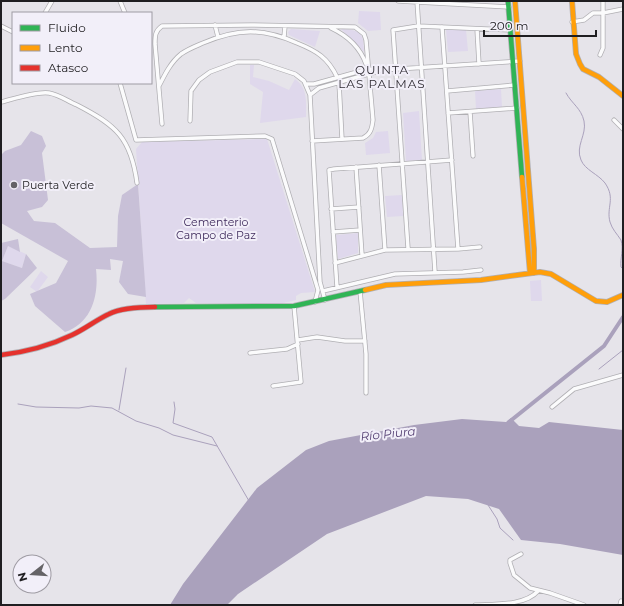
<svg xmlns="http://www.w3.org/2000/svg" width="624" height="606" viewBox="0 0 624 606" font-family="Montserrat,sans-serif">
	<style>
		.green { fill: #dfd8ec }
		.forest { fill: #c8c0d7 }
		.water { fill: #aaa1bc }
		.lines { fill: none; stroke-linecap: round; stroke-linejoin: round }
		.stream { stroke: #aaa1bc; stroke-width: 1 }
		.canal { stroke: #aaa1bc; stroke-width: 4 }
		.street-casing { stroke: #b0afb3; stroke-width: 5 }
		.fast-casing { stroke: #b0afb3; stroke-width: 6 }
		.slow-casing { stroke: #b0afb3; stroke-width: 6 }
		.jam-casing { stroke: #b0afb3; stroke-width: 6 }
		.street { stroke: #fbfbfc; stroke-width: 3.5 }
		.fast { stroke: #30b455; stroke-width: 4.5 }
		.slow { stroke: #ff9f0a; stroke-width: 4.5 }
		.jam { stroke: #e5322d; stroke-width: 4.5 }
		.poi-dot { fill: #656367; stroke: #f2eff9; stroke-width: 1.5 }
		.labels { text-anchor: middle; stroke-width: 4; stroke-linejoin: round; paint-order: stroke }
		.poi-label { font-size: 11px; fill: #1f1e21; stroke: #f2eff9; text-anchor: start }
		.park-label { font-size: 11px; fill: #3f2b5c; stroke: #f2eff9 }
		.neighbourhood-label { font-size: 12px; letter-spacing: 1px; fill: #302d34; stroke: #f2eff9 }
		.water-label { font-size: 12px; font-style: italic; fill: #554073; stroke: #f2eff9 }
	</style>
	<rect width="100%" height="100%" fill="#e6e4ea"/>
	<path class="green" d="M359,11L380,12L381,30L368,31L358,23Z
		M291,29L320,31L315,47L289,35L288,32Z
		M341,29C360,30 364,32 364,52Z
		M446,30H466L468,51L448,52Z
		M250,65H254L253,77L269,81L289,90L295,79C308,88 306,102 306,117L260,123L263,92L250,84Z
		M501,89L502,107L476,109L475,91Z
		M419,111L422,160L406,161L403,113Z
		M388,131L390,153L366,155L365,143L373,138L376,132Z
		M521,133L524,140L532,248L531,264Z
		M267,139L315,292L301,293L296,296V300L279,304L196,303L189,298L184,303L146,304L136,149L142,142Z
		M402,195L403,216L387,217L385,196Z
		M358,233V253L338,259L336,235Z
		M8,246L26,254L22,268L2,261Z
		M41,271L48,277L37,292L30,287Z
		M541,280L542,301H531L530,281Z"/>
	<path class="forest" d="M31,131L42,136L46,146L42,153L48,200L42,207L27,211L34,221L55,223L90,248L117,247L118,216L122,195L138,184L146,297L128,294L119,282L123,261L110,259L111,270L96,269C99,295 92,323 65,332L35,306L30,294L56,283L68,261L1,223V155L5,151L21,145Z
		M18,239L20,252L8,246L2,261L22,268L26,254L37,268L5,299L1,301V243Z"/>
	<path class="water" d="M511,418L519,426L539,428L549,422L623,430V555L560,544L521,540L499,509L468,499L426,496L327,534L238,594L227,605H170L183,584L257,488L306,450L329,441L414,425L462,419L506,422Z"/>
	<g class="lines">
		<path class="stream" d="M566,93C572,104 581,108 584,121C587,135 575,146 581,160C585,170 598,174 605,183C616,199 606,207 610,222C612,229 617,234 621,240C624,249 620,258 621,267L623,269
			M599,369L623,350
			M174,402L175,409L173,423L212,437L249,501
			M18,404L36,407L79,408L91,406L112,408L136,421L159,428L173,435L217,446
			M119,410L126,368
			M488,505L497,519L500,528L513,540"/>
		<path class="canal" d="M509,422L604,346L623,317"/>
		<defs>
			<path id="street" d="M120,1L125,13
				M398,1L509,7
				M417,1L435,272
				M45,13L52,1
				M572,22L584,20L593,13H603L623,9
				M215,25L218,37
				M1,26L13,32
				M442,27L458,249
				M331,28C348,36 360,47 366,64
				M477,29L479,64
				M284,37L285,26
				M600,55L603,48V1
				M120,83L136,140L265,136L272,139L318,290L315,302
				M339,83L342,139
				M306,84H314L368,69L382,70L520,61
				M159,86C165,74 171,62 181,54C188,49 196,46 203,43C238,28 263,28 297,43C317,51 328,58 337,77
				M447,91L515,85
				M310,95L319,88L379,71
				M1,102C13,99 37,91 49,93C60,95 67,101 77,105C116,125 131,138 137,183
				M470,112L473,156
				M448,113L517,108
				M614,120L623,129
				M190,121L191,91L199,80L210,72L237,62H259L295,74L304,81L310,95L320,282L325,300
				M162,124L155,44C155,36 155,31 162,26L251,25L355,27L364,34L366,40L373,120C372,128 371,134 363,138L312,141
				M379,165L385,250
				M356,167L362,255
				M331,209L359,207
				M333,232L360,230
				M408,248L393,30L418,26L510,30
				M335,263L385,250L458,249L480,247
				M337,287L329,170L334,169L452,160
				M323,291L395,274L463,272L481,270
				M360,291L366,354V393
				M298,340L317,337L345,341H365
				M250,353L287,349L298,344
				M273,386L301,382L294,306
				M552,407L574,389L623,375
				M521,554L510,560V563L514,575L530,588L550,593L584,605
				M475,605C494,604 525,606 538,591
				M620,605L621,601"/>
			<path id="fast" d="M508,1L522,177
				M155,307L294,306L365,290"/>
			<path id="slow" d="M515,1L534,249V273
				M572,1L576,54L580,64L583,69L599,77L623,96
				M522,177L530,273
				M365,290L386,285L481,280L540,272L551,274L596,301L607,302L623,295"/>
			<path id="jam" d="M1,355C26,352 49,346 72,335C85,329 96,320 109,314C121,308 141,307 155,307"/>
		</defs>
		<use href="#street" class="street-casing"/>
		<use href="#fast" class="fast-casing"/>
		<use href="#slow" class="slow-casing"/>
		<use href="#jam" class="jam-casing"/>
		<use href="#street" class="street"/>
		<use href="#fast" class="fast"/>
		<use href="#slow" class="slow"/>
		<use href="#jam" class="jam"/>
	</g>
	<circle class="poi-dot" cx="14" cy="185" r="4"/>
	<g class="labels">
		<g class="poi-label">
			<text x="22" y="189">Puerta Verde</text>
		</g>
		<g class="park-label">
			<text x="216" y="226">Cementerio<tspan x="216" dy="13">Campo de Paz</tspan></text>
		</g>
		<g class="neighbourhood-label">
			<text x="382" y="74">QUINTA<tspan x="382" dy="14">LAS PALMAS</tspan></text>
		</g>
		<g class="water-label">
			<text transform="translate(388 434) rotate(-6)" y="4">Río Piura</text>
		</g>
	</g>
	<rect width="624" height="606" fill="none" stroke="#1f1e21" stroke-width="4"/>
	<rect x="12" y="12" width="140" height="72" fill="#f2eff9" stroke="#9e9ba3"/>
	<rect x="20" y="25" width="20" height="6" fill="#30b455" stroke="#9e9ba3"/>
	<text x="48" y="32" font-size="12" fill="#1f1e21">Fluido</text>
	<rect x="20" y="45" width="20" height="6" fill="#ff9f0a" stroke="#9e9ba3"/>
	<text x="48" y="52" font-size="12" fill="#1f1e21">Lento</text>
	<rect x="20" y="65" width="20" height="6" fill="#e5322d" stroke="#9e9ba3"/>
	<text x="48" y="72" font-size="12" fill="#1f1e21">Atasco</text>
	<g transform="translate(32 574) rotate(253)"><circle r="19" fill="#f2eff9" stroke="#9e9ba3"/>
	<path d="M0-3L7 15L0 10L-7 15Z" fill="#656367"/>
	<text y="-6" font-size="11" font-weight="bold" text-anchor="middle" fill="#1f1e21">N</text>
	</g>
	<path d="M484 30v6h112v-6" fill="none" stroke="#1f1e21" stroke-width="2"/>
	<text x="490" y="30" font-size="12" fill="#1f1e21" stroke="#f2eff9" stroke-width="3" paint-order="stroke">200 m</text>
</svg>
